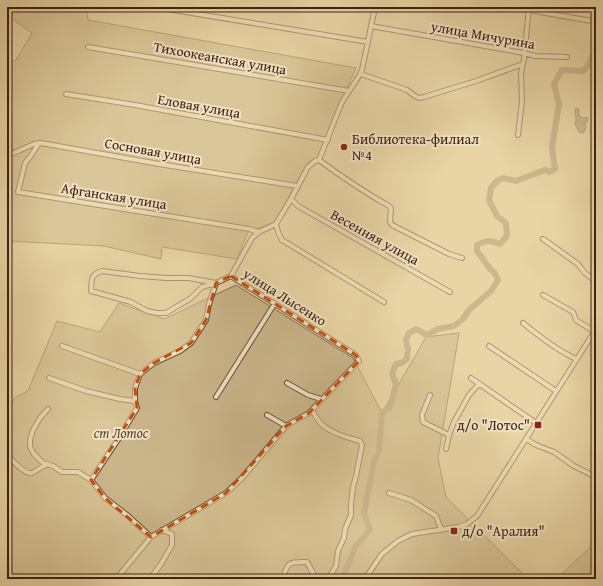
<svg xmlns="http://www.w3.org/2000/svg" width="603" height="586" viewBox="0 0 603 586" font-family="'Gentium Book Plus',serif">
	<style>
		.green { fill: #cbb68b; stroke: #846c4f }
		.water { fill: #ae9773; stroke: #81684d }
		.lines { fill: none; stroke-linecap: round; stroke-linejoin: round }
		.river { stroke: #ae9773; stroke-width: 6 }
		.minor-casing { stroke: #684e37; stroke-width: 6 }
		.minor { stroke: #f0e3c4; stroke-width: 4 }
		.marked { fill: none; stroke: #c64e0d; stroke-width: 3; stroke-dasharray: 8 5; stroke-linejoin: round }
		.poi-dot { fill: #8f2418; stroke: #f0e3c4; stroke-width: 1.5 }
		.labels { text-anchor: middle; stroke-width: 4; stroke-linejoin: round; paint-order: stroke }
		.street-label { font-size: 14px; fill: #3e2113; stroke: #f0e3c4 }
		.poi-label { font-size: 14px; fill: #3e2113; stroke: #f0e3c4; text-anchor: start }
		.park-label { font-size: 14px; font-style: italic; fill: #614631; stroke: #f0e3c4 }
	</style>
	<rect width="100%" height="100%" fill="#e8d4a4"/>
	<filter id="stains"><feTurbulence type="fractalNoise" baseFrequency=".005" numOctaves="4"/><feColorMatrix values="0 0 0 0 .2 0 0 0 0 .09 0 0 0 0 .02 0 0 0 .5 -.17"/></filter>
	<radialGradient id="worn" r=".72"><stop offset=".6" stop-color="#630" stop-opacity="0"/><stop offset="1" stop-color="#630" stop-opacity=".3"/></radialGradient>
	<path class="green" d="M7,7H86L88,20L356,68L346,90L320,158L308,162L285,204L274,223L248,232L237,259L162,247L161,259L104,246L7,241V64L16,60L32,33L7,15Z
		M236,285L353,358L382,413L426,337L459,333L438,458L446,497L528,579H7V404H11L14,398L28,391L57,321L100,332L119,303L164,319Z
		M596,542V579H556Z"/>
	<path class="water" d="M576,108L579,109V115L582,118L587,117L588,121L585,122L586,126L585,130L583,133L579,132L575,124V122H576V119L575,110Z"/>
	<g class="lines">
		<path class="river" d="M341,579L350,561L355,547L370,530L364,513L374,462L379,452L382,413L390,407L396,385L392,373L396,364L402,363L407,359L408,349L406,340L409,333L416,329L427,335L438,329L454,326L463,319L469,310L491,291L498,280L494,272L490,269L477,251V245C486,240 490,240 500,244L507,236L506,223L497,216L489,200L491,188L497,181L503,178L516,181L545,170L549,172L555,169L552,147L559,104L554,84L562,70L583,71L588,66L592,57L596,51"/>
		<defs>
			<path id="minor" d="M155,7L368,42
				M511,7L592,21
				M371,26L524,53L535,56L567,57
				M88,47L349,91
				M361,74L407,90L415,96L419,98L424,97L476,81L523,64
				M66,94L135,105L328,140
				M518,135L522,101L521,73L524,59L529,7
				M39,143L30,157L25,163L18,192L249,229L259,232
				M7,156L34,144L41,143L159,164L297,186
				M319,160C342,177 364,192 389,206L391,208L390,222L392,225L449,254L462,258
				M291,199L298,206L450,292
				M276,224L278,232L282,240L384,302
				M543,239L578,264L584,272L596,282
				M102,271L140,276L166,278H189L216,283L202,287L191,298L166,313H157L147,311L131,302L91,291C92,279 90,275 102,271Z
				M543,295L573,312L576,320L595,332
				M523,323C540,337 557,350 576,359
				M62,346L140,374
				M489,346L556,391
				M49,378L86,391L120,399L135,401
				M471,378L536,423
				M287,383L308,395L321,399
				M430,395L422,415L423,422L449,435
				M216,397L275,303
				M48,409L40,418L33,430L30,440V447L34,454L43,463L53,466L62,472H78L91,480L105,498L127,515L151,537
				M312,410C315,416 319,423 325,427C334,434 348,438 360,441L362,445L356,476L353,487L351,504V515L345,529L344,538L338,551L336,566L330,576L326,579
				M267,415L286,426
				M526,439L536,445L554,452L574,466L596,477
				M446,449L449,435L454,422L469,395L479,384
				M7,455C12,460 25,475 32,473C37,471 40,467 46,465
				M91,480L119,438L137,408L135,401V388L140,374L154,363L180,351L191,343L206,320L209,304L216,283L231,276
				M389,493L411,500L436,516L441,529
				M116,579L151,537L226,493L242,478L286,426L309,413L359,361L356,355L231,276L252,238L259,232L276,224L291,199L308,167L315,161L319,160L342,102L359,76L362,70L375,7
				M150,579L161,564L172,545V534L162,530
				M283,579C287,561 290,562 307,562L315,577L318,579
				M365,579L382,554L398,541L412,534L458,527L467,524L477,516L596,329"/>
		</defs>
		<use href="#minor" class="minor-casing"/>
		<use href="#minor" class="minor"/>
	</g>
	<path d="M0 0H603V586H0ZM231,276L356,355L359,361L309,413L286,426L226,493L151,537L105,498L91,480L137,408L135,388L140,374L154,363L191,343L206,320L216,283Z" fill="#e8d4a4" fill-opacity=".55" fill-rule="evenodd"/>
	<path class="marked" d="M231,276L356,355L359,361L309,413L286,426L226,493L151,537L105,498L91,480L137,408L135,388L140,374L154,363L191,343L206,320L216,283Z"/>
	<g class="poi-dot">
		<circle cx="344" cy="147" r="4"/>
		<rect x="534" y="421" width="8" height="8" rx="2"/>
		<rect x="450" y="527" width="8" height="8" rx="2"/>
	</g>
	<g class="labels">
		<g class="street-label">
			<text transform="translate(483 35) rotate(10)" y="5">улица Мичурина</text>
			<text transform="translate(220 58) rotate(10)" y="5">Тихоокеанская улица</text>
			<text transform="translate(199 106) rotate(10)" y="5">Еловая улица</text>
			<text transform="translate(153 151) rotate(10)" y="5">Сосновая улица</text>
			<text transform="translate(114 196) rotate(9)" y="5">Афганская улица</text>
			<text transform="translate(375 237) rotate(29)" y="5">Весенняя улица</text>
			<text transform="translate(285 297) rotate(32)" y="5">улица Лысенко</text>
		</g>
		<g class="poi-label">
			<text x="352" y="144">Библиотека-филиал<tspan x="352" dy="16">№4</tspan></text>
			<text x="530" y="430" text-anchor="end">д/о "Лотос"</text>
			<text x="462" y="536">д/о "Аралия"</text>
		</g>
		<g class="park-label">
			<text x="121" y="438">ст Лотос</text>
		</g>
	</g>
	<rect width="603" height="586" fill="none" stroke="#e8d4a4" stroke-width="24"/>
	<rect x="8" y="8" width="587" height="570" fill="none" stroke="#3e2113" stroke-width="2"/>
	<rect x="12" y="12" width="579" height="562" fill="none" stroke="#3e2113"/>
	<rect width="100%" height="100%" filter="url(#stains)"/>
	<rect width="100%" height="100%" fill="url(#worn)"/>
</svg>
